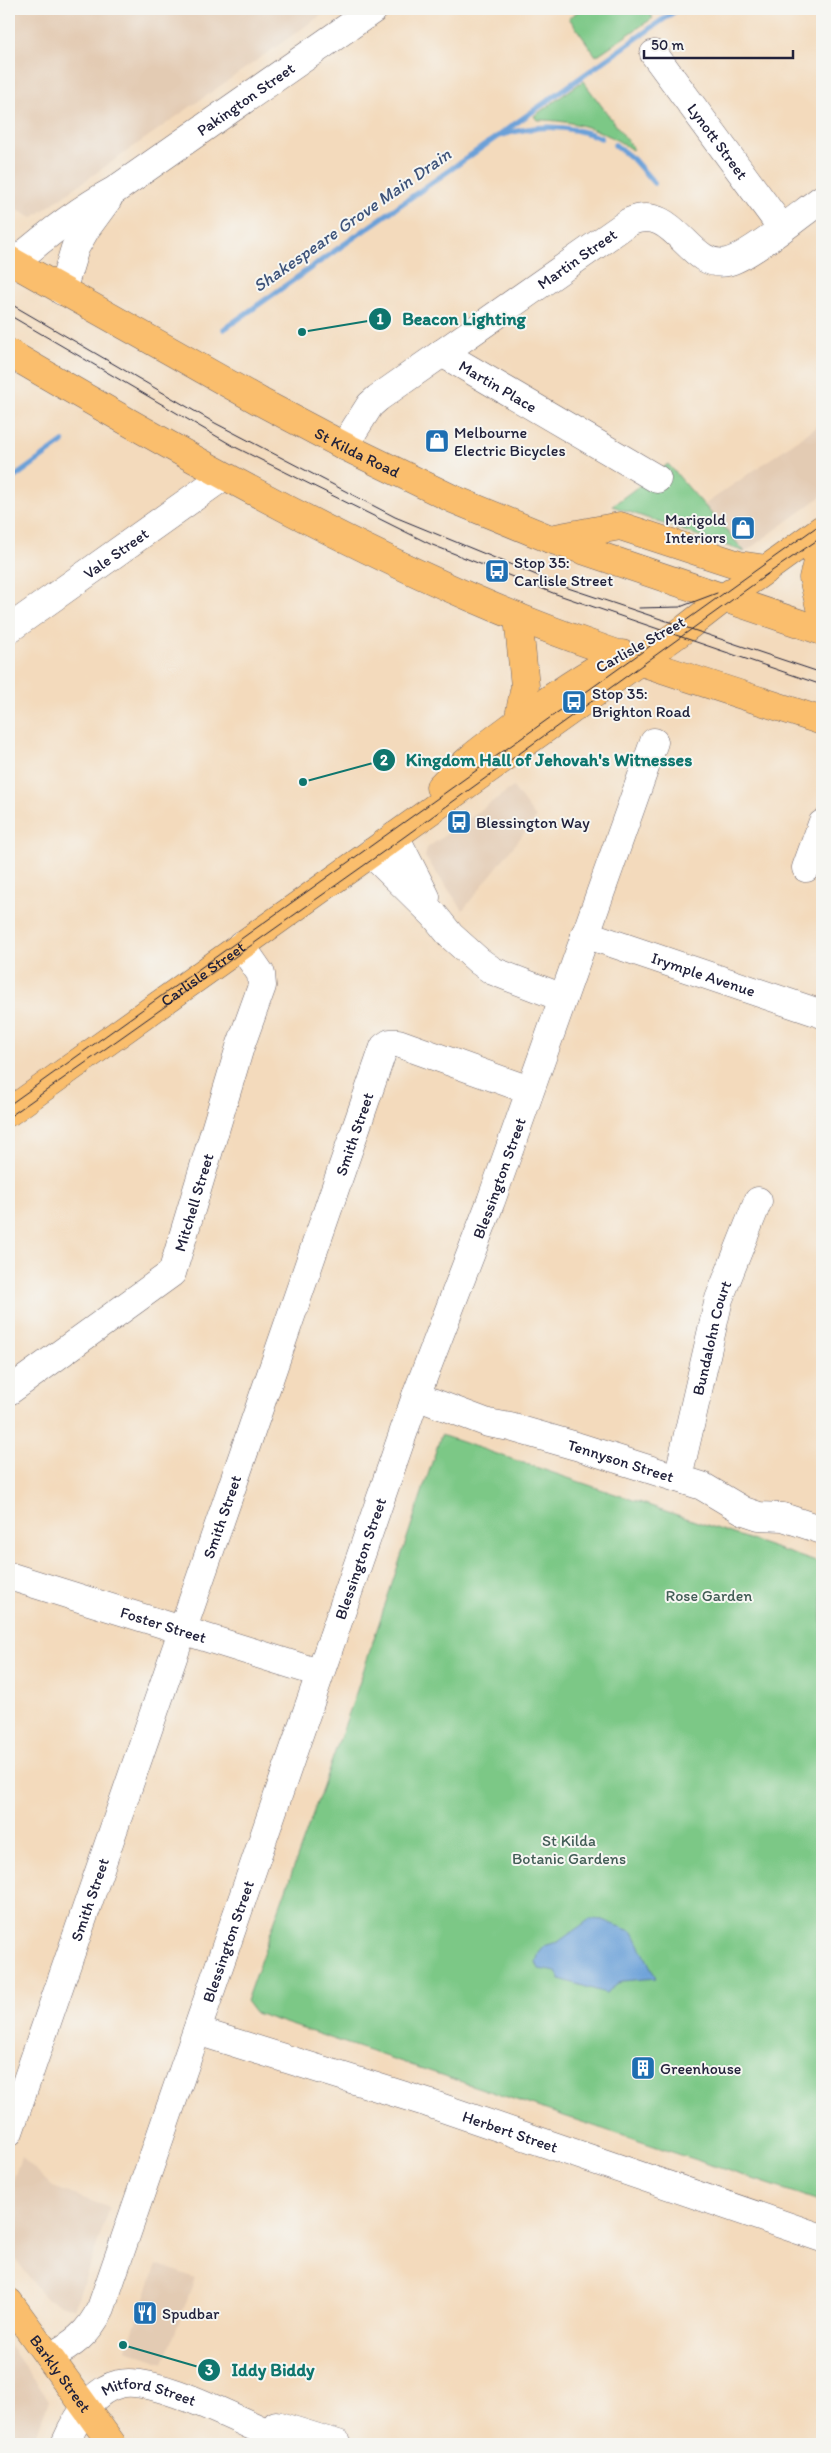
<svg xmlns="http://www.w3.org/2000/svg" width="831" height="2453" viewBox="0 0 831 2453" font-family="Itim,sans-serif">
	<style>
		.built { fill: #e3cbb3 }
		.green { fill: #7bc886; stroke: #4e7560 }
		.water { fill: #6ba0d8; stroke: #46618a }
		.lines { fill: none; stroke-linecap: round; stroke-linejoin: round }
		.stream { stroke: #6ba0d8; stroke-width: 5.5 }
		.minor-casing { stroke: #6b6268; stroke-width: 29 }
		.major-casing { stroke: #6b6268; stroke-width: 29 }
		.highway-casing { stroke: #6b6268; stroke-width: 29 }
		.minor { stroke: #fff; stroke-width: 28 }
		.major { stroke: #fabe6d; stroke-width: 28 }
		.highway { stroke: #fabe6d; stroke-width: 28 }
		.tram { stroke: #22223b; stroke-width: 1 }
		.labels { text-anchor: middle; stroke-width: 4; stroke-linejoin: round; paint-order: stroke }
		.street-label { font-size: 16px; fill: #22223b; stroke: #f6f6f2 }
		.poi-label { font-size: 16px; fill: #22223b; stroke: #f6f6f2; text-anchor: start }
		.park-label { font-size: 16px; fill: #415c55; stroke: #f6f6f2 }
		.water-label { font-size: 18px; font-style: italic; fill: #3f547a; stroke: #f6f6f2 }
		.leader { fill: none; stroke: #0f766e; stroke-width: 2 }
		.callout-dot { fill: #0f766e; stroke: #f6f6f2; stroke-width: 2 }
		.mark-label { font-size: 15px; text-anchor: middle; font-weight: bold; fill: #fff }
		.callout-label { font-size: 18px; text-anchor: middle; font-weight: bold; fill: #0f766e; stroke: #f6f6f2; stroke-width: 4; stroke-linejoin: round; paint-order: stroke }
	</style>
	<rect width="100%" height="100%" fill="#f6f6f2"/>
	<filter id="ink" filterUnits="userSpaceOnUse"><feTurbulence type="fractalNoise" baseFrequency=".02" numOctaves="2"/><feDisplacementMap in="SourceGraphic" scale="10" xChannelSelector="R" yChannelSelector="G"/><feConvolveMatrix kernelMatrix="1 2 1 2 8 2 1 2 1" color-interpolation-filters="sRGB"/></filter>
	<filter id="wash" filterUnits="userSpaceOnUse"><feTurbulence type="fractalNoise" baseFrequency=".0096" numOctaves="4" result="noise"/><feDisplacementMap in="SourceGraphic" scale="20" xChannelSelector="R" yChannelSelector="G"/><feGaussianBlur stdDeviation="1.12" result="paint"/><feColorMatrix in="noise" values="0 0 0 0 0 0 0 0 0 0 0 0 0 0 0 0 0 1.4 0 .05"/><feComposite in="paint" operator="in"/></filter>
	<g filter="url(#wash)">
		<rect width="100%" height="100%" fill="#f3dabc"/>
		<path class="built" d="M9,9H330L32,218L9,205Z
			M822,423V496L745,552L704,505Z
			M513,787L536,818L463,910L425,857L427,848Z
			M21,2157L53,2187L110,2208L74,2309L45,2298L9,2250V2192Z
			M157,2264L195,2278L164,2363L126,2350Z
			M9,2345L49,2400L33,2444H9Z"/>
		<path class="green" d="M581,9H646L653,18L596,56L569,18Z
			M583,81L633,148L632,150C603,129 573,120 537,120L534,116Z
			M668,464L745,552L612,506Z
			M441,1435L822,1564V2202L255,2013L246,2001L355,1696Z"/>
		<path class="water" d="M590,1919L603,1920L633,1932L656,1978L622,1981L606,1993L560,1979L556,1972L539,1969L536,1962L539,1953L546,1945L558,1942Z"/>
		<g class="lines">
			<path class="stream" d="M502,133L678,9
				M615,145L634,160L654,183
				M224,329L498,136C534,125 566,123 601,138
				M9,481L63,442"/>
		</g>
	</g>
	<g filter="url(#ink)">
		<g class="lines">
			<defs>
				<g id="minor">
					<path id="s1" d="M654,54L782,228"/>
					<path id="s2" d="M14,263C46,235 78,210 115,190L374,9"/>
					<path d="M62,291L75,248L86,229L108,199"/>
					<path id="s3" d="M442,353L657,479"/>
					<path id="s4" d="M344,446L370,405L378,398L629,222C675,201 688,270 727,262C748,258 802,213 822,199"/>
					<path id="s5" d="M9,629L224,476"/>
					<path d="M395,836L426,897"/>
					<path d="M371,853L434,915L451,936L479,961L493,971L563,998"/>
					<path d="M806,868L822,824"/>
					<path id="s6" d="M585,934L822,1014"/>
					<path id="s7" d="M9,1391L172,1273L240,1047L262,986L261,974L241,945"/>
					<path id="s8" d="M416,1396L488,1423L510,1427L576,1446L702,1486L744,1511L759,1516L783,1517L822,1530"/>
					<path id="s9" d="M678,1478L719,1299L758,1201"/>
					<path id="s10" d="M9,1576L319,1673"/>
					<path id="s11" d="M197,2031L428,2103L822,2238"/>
					<path id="s12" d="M9,2132L384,1047L390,1043H398L529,1090"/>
					<path id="s13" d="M49,2357C73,2345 89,2333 101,2308L416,1396L491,1201L654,742"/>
					<path d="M276,2425L338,2444"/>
					<path id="s14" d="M65,2444C75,2421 92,2390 119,2384C156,2374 255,2430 294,2444"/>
				</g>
				<g id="major">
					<path d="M550,539L620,526L739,565L767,569"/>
					<path d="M822,542L813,578L822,616"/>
					<path d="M715,603L757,576L822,529"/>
					<path d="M518,722L525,686L518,617"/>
					<path d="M440,787C460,765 483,748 507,730C544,702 582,676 622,654"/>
					<path id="s15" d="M9,1112L686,628L731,593"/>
					<path id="s16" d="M9,2302L112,2444"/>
				</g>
				<g id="highway">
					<path id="s17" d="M9,260L261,402L344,446L453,499L550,539L822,631"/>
					<path d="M9,353C159,441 310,527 470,597C584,647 704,682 822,721"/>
				</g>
			</defs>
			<use href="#minor" class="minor-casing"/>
			<use href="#major" class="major-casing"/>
			<use href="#highway" class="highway-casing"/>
			<use href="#minor" class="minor"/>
			<use href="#major" class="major"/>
			<use href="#highway" class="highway"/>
			<path class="tram" d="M9,303L215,423L395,517L568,588L822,673
				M9,315L235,447L430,544L553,593L822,685
				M763,577L822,537
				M639,608L680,607L717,593
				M9,1105L822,523
				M9,1117L397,842L768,574"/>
		</g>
	</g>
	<defs>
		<symbol id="shop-square" viewBox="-11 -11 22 22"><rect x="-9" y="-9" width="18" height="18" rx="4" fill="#1f6fb2" stroke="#f6f6f2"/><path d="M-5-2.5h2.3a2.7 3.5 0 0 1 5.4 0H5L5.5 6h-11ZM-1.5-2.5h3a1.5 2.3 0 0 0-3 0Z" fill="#fff"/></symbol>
		<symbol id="bus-square" viewBox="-11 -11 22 22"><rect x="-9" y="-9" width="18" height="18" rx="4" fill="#1f6fb2" stroke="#f6f6f2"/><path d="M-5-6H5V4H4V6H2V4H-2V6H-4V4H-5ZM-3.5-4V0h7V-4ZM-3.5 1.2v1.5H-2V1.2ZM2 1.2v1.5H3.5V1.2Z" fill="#fff"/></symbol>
		<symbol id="building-square" viewBox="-11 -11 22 22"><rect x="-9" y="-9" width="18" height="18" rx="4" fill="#1f6fb2" stroke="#f6f6f2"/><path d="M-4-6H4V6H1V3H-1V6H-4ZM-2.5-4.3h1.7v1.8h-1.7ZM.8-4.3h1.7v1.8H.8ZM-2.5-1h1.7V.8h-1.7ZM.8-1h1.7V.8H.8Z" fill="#fff"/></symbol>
		<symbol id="restaurant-square" viewBox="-11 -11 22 22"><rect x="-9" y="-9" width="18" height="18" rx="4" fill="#1f6fb2" stroke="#f6f6f2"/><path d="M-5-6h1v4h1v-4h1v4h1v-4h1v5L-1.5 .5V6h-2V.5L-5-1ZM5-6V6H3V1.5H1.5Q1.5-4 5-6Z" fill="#fff"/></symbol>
	</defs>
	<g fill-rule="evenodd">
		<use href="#shop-square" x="423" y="427" width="28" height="28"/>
		<use href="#shop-square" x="729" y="514" width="28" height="28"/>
		<use href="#bus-square" x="483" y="557" width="28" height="28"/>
		<use href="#bus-square" x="560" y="688" width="28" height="28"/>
		<use href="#bus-square" x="445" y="808" width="28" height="28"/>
		<use href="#building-square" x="629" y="2054" width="28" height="28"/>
		<use href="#restaurant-square" x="131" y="2299" width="28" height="28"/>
	</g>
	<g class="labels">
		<g class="street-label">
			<text dy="6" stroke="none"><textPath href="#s2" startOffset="284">Pakington Street</textPath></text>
			<text dy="6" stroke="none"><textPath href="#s1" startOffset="108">Lynott Street</textPath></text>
			<text dy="6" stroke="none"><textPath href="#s4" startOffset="302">Martin Street</textPath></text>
			<text dy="6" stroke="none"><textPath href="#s3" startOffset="65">Martin Place</textPath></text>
			<text dy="6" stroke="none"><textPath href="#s17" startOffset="398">St Kilda Road</textPath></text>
			<text dy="6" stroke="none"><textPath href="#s5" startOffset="131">Vale Street</textPath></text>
			<text transform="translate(640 644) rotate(-29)" y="6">Carlisle Street</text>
			<text dy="6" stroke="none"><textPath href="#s15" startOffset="238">Carlisle Street</textPath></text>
			<text dy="6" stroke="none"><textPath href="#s6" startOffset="125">Irymple Avenue</textPath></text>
			<text dy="6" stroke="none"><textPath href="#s12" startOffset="1056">Smith Street</textPath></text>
			<text dy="6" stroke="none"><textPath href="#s13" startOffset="1271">Blessington Street</textPath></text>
			<text dy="6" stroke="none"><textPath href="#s7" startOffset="275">Mitchell Street</textPath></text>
			<text dy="6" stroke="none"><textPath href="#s9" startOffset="144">Bundalohn Court</textPath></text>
			<text dy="6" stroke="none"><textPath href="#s8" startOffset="215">Tennyson Street</textPath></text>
			<text dy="6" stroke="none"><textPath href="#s12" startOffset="651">Smith Street</textPath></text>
			<text dy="6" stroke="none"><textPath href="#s13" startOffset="866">Blessington Street</textPath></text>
			<text dy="6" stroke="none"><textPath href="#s10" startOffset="162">Foster Street</textPath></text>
			<text dy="6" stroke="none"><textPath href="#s12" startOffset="246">Smith Street</textPath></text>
			<text dy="6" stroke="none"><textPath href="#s13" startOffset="461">Blessington Street</textPath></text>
			<text dy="6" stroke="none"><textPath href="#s11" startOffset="329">Herbert Street</textPath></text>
			<text dy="6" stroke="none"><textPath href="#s16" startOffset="88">Barkly Street</textPath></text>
			<text dy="6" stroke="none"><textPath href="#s14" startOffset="114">Mitford Street</textPath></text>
		</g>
		<g class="poi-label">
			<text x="454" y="438">Melbourne<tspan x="454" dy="18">Electric Bicycles</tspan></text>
			<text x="726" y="525" text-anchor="end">Marigold<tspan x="726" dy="18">Interiors</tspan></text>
			<text x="514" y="568">Stop 35:<tspan x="514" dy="18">Carlisle Street</tspan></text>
			<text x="592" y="699">Stop 35:<tspan x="592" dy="18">Brighton Road</tspan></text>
			<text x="476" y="828">Blessington Way</text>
			<text x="660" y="2074">Greenhouse</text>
			<text x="162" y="2319">Spudbar</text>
		</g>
		<g class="park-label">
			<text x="709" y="1601">Rose Garden</text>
			<text x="569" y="1846">St Kilda<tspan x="569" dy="18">Botanic Gardens</tspan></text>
		</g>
		<g class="water-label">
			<text transform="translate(352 220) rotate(-35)" y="6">Shakespeare Grove Main Drain</text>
		</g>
	</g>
	<path class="leader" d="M302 332L380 319M303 782L384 760M123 2345L209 2370"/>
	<g class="callout-dot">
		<circle cx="302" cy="332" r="5"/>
		<circle cx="303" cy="782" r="5"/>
		<circle cx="123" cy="2345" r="5"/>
		<circle cx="380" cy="319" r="12"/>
		<circle cx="384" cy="760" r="12"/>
		<circle cx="209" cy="2370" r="12"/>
	</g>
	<g class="mark-label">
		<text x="380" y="324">1</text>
		<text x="384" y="765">2</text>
		<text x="209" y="2375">3</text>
	</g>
	<g class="callout-label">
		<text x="464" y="325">Beacon Lighting</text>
		<text x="549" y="766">Kingdom Hall of Jehovah's Witnesses</text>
		<text x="273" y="2376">Iddy Biddy</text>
	</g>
	<rect width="831" height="2453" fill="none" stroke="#f6f6f2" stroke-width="30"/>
	<path d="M644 50v8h149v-8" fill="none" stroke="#22223b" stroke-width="2.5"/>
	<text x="651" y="50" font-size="15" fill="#22223b" stroke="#f6f6f2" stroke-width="4" paint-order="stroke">50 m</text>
</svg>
